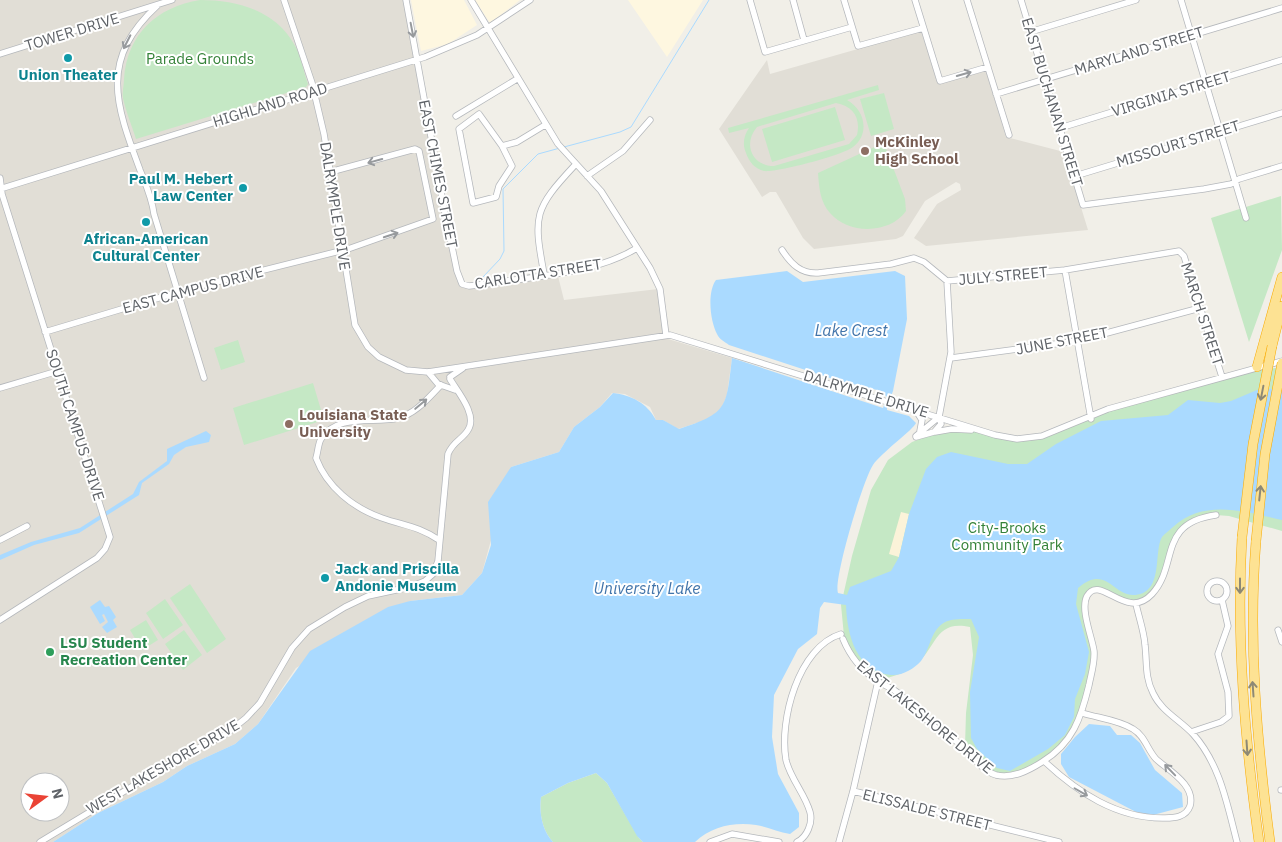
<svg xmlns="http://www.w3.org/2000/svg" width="1282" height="842" viewBox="0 0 1282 842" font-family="'IBM Plex Sans',sans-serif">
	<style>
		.commercial { fill: #fef7e0 }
		.education { fill: #e1ded6; fill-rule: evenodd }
		.green { fill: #c5e8c5; fill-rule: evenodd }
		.sand { fill: #fbf3d9 }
		.water { fill: #aadaff }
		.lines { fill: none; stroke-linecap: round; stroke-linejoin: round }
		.stream { stroke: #aadaff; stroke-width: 1 }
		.minor-casing { stroke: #b5b8bc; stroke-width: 7 }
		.highway-casing { stroke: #f9ab00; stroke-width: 10 }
		.minor { stroke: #fff; stroke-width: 5.5 }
		.highway { stroke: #fde293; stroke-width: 9 }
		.highway-bridge-casing { stroke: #f9ab00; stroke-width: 10; stroke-linecap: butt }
		.highway-bridge { stroke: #fde293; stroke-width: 9 }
		.oneway { stroke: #979a9d }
		.oneway2 { stroke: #8e8975 }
		.culture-dot { fill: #0f9aa8; stroke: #fff; stroke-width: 2 }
		.education-dot { fill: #8d6e63; stroke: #fff; stroke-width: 2 }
		.leisure-dot { fill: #2e9e5b; stroke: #fff; stroke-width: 2 }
		.labels { text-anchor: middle; stroke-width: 4; stroke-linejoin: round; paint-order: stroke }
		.street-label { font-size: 15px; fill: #5f6368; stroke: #fff }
		.park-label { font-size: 15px; fill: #348238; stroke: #fff }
		.culture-label { font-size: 15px; font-weight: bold; fill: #0d838f; stroke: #fff }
		.education-label { font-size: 15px; font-weight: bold; fill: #785e54; stroke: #fff; text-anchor: start }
		.leisure-label { font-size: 15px; font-weight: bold; fill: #27864d; stroke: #fff; text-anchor: start }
		.water-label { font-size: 16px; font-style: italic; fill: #4174aa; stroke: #fff }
	</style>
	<rect width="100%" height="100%" fill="#f1efe8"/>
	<path class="commercial" d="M411,0H464L477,25L448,44L421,51Z
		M475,0H520L490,23Z
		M628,0H703L667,57Z"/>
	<path class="education" d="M0,0H403L457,281L463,288L558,276L564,300L658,289L663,326L668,339L732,358L727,395L721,410L706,420L678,429L663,420H656L650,407L625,394L612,393L600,407L574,427L559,452L511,467L482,573L462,595L410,601L296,668L258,724L235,744L187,766L163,782L98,813L53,842H0ZM30,782H60V812H30Z
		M921,31L938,84L986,71L1006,137L1064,152L1088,230L926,246L914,238L937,204L961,190L960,184L956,182L925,201L903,236L896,239L814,249L803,238L776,192H770L762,197L719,129L767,60L770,74Z"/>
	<path class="green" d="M200,0C236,0 275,10 294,44C301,55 303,71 308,84L306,87L136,139C132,126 126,112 123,98C122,92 124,85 124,79C127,34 157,7 200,0Z
		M878,85L879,90L847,100C864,109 871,133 853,147C844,155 775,173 764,171C755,169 749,162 746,153C742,144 744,135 749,128L729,133L728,128ZM836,103C853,106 861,118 857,135L849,144L774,166C751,166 743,143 757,127Z
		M884,93L894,129L871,136L860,99Z
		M835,107L845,140L772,162L762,129Z
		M881,144L885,146L905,199L906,211C890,234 849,235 830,213C820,202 819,187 818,173Z
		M1281,196L1282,250L1249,342L1211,218Z
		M238,340L245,362L221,370L214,348Z
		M1282,367V531L1229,516L1216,515L1202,519L1179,532L1158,584L1147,599L1133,604L1109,594L1090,591L1084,607L1094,654L1081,717L1053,754L1019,774L991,773L965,746L966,713L973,655L970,627C934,619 937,649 914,666C904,674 890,677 878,681L858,664L844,636L841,605L852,556L871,490L888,460L912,442L944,430H979L1012,438H1032L1090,416L1232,374Z
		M313,383L324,420L244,445L233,408Z
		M190,584L226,639L207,653L170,598Z
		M165,599L183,625L163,639L146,613Z
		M146,620L158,640L142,650L130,630Z
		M184,630L202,655L183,670L165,644Z
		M596,773L607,783L639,838L643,842H553C542,830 539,813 541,797L568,783Z"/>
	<path class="sand" d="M901,512L909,514L899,557L889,554Z"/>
	<path class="water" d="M787,271L803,282L895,271L905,276L907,319L893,391L887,407V410L909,416L916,423C914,429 881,453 873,465C863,480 833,580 838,593L847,595L850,587L891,571L899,557L909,514L926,469L937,457L951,452L1008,464H1027L1056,444L1101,421L1168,415L1188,400L1220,403L1231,401L1257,390L1282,388V520C1246,512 1204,498 1173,527C1170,530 1165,533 1162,537C1154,551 1162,584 1143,593C1114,605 1110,561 1078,588L1076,604L1089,652L1085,674L1075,699L1074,717L1065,735L1048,749L1010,771L997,768L977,749L971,738L970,692L979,637L971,619C962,619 950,618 942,624C930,633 930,650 921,661C914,669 902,676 891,675C856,671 847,635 846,605L824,602L820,608L817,634L798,649L774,695L772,737L778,774L799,813V827L790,834C778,832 768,827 756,825C734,822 712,826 695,842H643L637,836L607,783L596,773L568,783L541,797C539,813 542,830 553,842H53L98,813L163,782L187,766L235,744L258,724L310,651L388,607L410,601L462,595L482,573L491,545L488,502L511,467L559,452L574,427L600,407L613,393C631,395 647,403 656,420H663L679,429C728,413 726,408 732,358L883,408L887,397L881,391L833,379L729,345C725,342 719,339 717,334C710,321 707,292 716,280Z
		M206,431L211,435L209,442L186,447L174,455L169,464L142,483L139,495L79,533L34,545L0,560V555L31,542L80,528L133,494L139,482L167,461V449Z
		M100,600L105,607L109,606L116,617L113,620L117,627L107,633L102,627L108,622L104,614L102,615L105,621L100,624L90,607Z
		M1089,724L1110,726L1117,735H1131L1140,743L1155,770L1182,793L1183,807L1153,815L1136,812L1069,777L1061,764V754L1075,737Z"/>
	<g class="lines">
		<path class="stream" d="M564,147L620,132L631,127L709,0
			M483,277L500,259L504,251L503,189L538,154L560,148"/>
		<defs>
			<path id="minor" d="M284,0L312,83L324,134L355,325L368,347L379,357L406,370L428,372L670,335L995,435L1017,439L1042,436L1108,409L1282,361
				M406,0L445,213L457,271L462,284L469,286L487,284C535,276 595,274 637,248
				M471,0L558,144L601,191L650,268L660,289L666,335
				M750,0L765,52L852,27
				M793,0L804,40
				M844,0L858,46L923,28
				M915,0L940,81L988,67
				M967,0L1009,135
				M1021,0L1083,205L1204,189L1231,184L1239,179L1282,166
				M1181,0L1246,218
				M158,5C99,59 115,103 140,170C146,185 152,198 154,214L204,378
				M1030,32L1136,0
				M0,54L172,0
				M996,94L1282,8
				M479,114L502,146L512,166L499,186L496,197L473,203L459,129Z
				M456,116L517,79
				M1060,128L1282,60
				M502,146L517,142L545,125
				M587,176L623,151L650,120
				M1075,176L1282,113
				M0,178L2,194L110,537L105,549L97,558L0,620
				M0,189L425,57L477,35L530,0
				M782,250C791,264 801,274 818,273L891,264L914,258L924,262L947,281L1065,270L1179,251L1184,256L1222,377
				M1065,270L1091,419
				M544,274C533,215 534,209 575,165
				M45,332L192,288L348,249L433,219L419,151L415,149L330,172
				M951,358L1077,341L1200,308
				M428,372L438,384L455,390
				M450,377L463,368
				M0,388L58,371
				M915,409L922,420L920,431
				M935,432L952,429L971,430
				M916,436L939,417
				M916,437L934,432L941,424L939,417L951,352L947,281
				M0,540L27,526
				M439,540C418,526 405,526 382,518C353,508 327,487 316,458C318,452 318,444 321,439C337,413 374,424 398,418C416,414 429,397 441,385
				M1207 591a10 10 0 1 1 20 0a10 10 0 1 1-20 0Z
				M1136,604C1139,618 1144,631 1145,645C1147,662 1145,678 1153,693C1161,711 1180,720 1193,734C1220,764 1227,804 1237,842
				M1278,630L1282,642
				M843,639C850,656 863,672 879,682C885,686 893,688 898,693C917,709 931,728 953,739C969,748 978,770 996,775C1012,779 1028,771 1042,762C1073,743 1081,718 1089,685C1091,674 1095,663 1094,651C1092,637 1080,609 1087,596C1100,573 1126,622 1152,594C1179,565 1157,523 1216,515
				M1191,732L1221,722L1229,716L1228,692L1218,654L1228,626L1222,600
				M1044,761C1077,792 1117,819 1165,818C1175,818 1186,817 1190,806C1196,785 1168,770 1156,759C1147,749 1145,736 1133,729C1119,720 1098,718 1082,713
				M1281,790H1282
				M853,791L1059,842
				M40,842L181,757L226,734L246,718L260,703L292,648L309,629L345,607L368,596L410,587L425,581L433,574L438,561L448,454C453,441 462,440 468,430C478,415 457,391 450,379
				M710,842L732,834L779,842
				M797,842C807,837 813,823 810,812C805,794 790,778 786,760C779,721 798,647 841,634
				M839,842L853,791L878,681"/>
			<path id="highway" d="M1272,346L1282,306
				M1257,367L1282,277
				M1242,537C1236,639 1245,741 1259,842
				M1256,541C1248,643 1257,742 1270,842"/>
		</defs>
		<use href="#minor" class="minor-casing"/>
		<use href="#highway" class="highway-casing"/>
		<use href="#minor" class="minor"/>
		<use href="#highway" class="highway"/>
		<defs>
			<path id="highway-bridge" d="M1242,537L1253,444L1272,346
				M1256,541L1265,454L1282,363"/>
		</defs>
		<use href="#highway-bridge" class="highway-bridge-casing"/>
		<use href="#highway-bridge" class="highway-bridge"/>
	</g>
	<defs><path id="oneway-shaft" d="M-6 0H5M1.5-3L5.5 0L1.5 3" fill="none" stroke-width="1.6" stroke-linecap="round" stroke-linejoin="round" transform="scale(1.25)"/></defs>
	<g class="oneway">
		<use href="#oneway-shaft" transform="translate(412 30) rotate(79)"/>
		<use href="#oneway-shaft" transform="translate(127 42) rotate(117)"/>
		<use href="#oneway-shaft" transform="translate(964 74) rotate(-16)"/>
		<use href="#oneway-shaft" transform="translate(375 161) rotate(165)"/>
		<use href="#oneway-shaft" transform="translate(391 235) rotate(-18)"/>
		<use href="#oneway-shaft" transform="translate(421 404) rotate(-40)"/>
		<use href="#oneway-shaft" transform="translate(1170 770) rotate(-134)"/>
		<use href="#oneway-shaft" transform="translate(1081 792) rotate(30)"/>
	</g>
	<g class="oneway2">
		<use href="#oneway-shaft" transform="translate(1262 393) rotate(101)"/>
		<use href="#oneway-shaft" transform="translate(1260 493) rotate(-84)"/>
		<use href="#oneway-shaft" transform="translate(1240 586) rotate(90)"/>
		<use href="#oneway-shaft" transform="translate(1253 689) rotate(-94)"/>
		<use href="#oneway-shaft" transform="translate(1247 748) rotate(86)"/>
	</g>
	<g class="culture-dot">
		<circle cx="68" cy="58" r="5"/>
		<circle cx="243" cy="188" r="5"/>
		<circle cx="146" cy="222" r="5"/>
		<circle cx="325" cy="578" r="5"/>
	</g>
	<g class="education-dot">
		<circle cx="865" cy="151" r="5"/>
		<circle cx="289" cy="424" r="5"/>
	</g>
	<circle class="leisure-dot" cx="50" cy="652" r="5"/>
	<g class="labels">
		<g class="street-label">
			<text transform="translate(72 32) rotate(-17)" y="5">TOWER DRIVE</text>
			<text transform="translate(1139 51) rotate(-17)" y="5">MARYLAND STREET</text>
			<text transform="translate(1171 94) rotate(-17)" y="5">VIRGINIA STREET</text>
			<text transform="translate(1052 102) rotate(73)" y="5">EAST BUCHANAN STREET</text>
			<text transform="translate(270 105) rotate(-17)" y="5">HIGHLAND ROAD</text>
			<text transform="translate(1178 144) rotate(-17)" y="5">MISSOURI STREET</text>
			<text transform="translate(438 174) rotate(79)" y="5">EAST CHIMES STREET</text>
			<text transform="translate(335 206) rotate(81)" y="5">DALRYMPLE DRIVE</text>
			<text transform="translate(538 274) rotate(-9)" y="5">CARLOTTA STREET</text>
			<text transform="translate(1003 276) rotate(-5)" y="5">JULY STREET</text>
			<text transform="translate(193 290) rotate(-15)" y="5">EAST CAMPUS DRIVE</text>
			<text transform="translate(1202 314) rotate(72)" y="5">MARCH STREET</text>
			<text transform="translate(1062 341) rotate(-11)" y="5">JUNE STREET</text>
			<text transform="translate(866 394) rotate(17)" y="5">DALRYMPLE DRIVE</text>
			<text transform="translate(75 425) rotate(72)" y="5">SOUTH CAMPUS DRIVE</text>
			<text transform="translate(925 717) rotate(39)" y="5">EAST LAKESHORE DRIVE</text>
			<text transform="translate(163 767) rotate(-30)" y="5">WEST LAKESHORE DRIVE</text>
			<text transform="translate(927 810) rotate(14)" y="5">ELISSALDE STREET</text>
		</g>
		<g class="park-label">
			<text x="200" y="64">Parade Grounds</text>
			<text x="1007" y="533">City-Brooks<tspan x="1007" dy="17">Community Park</tspan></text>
		</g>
		<g class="culture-label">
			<text x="68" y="80">Union Theater</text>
			<text x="233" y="184" text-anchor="end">Paul M. Hebert<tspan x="233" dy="17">Law Center</tspan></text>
			<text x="146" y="244">African-American<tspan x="146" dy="17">Cultural Center</tspan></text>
			<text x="335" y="574" text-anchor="start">Jack and Priscilla<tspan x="335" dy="17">Andonie Museum</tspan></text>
		</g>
		<g class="education-label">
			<text x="875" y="147">McKinley<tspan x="875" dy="17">High School</tspan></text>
			<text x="299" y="420">Louisiana State<tspan x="299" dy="17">University</tspan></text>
		</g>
		<g class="leisure-label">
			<text x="60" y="648">LSU Student<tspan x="60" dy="17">Recreation Center</tspan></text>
		</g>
		<g class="water-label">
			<text x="851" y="336">Lake Crest</text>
			<text x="647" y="594">University Lake</text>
		</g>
	</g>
	<g transform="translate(45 797) rotate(75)"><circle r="24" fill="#ffffff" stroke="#bfc1c3"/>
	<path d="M0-4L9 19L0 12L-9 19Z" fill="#ea4335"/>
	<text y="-8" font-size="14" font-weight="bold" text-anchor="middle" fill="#5f6368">N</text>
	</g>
</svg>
